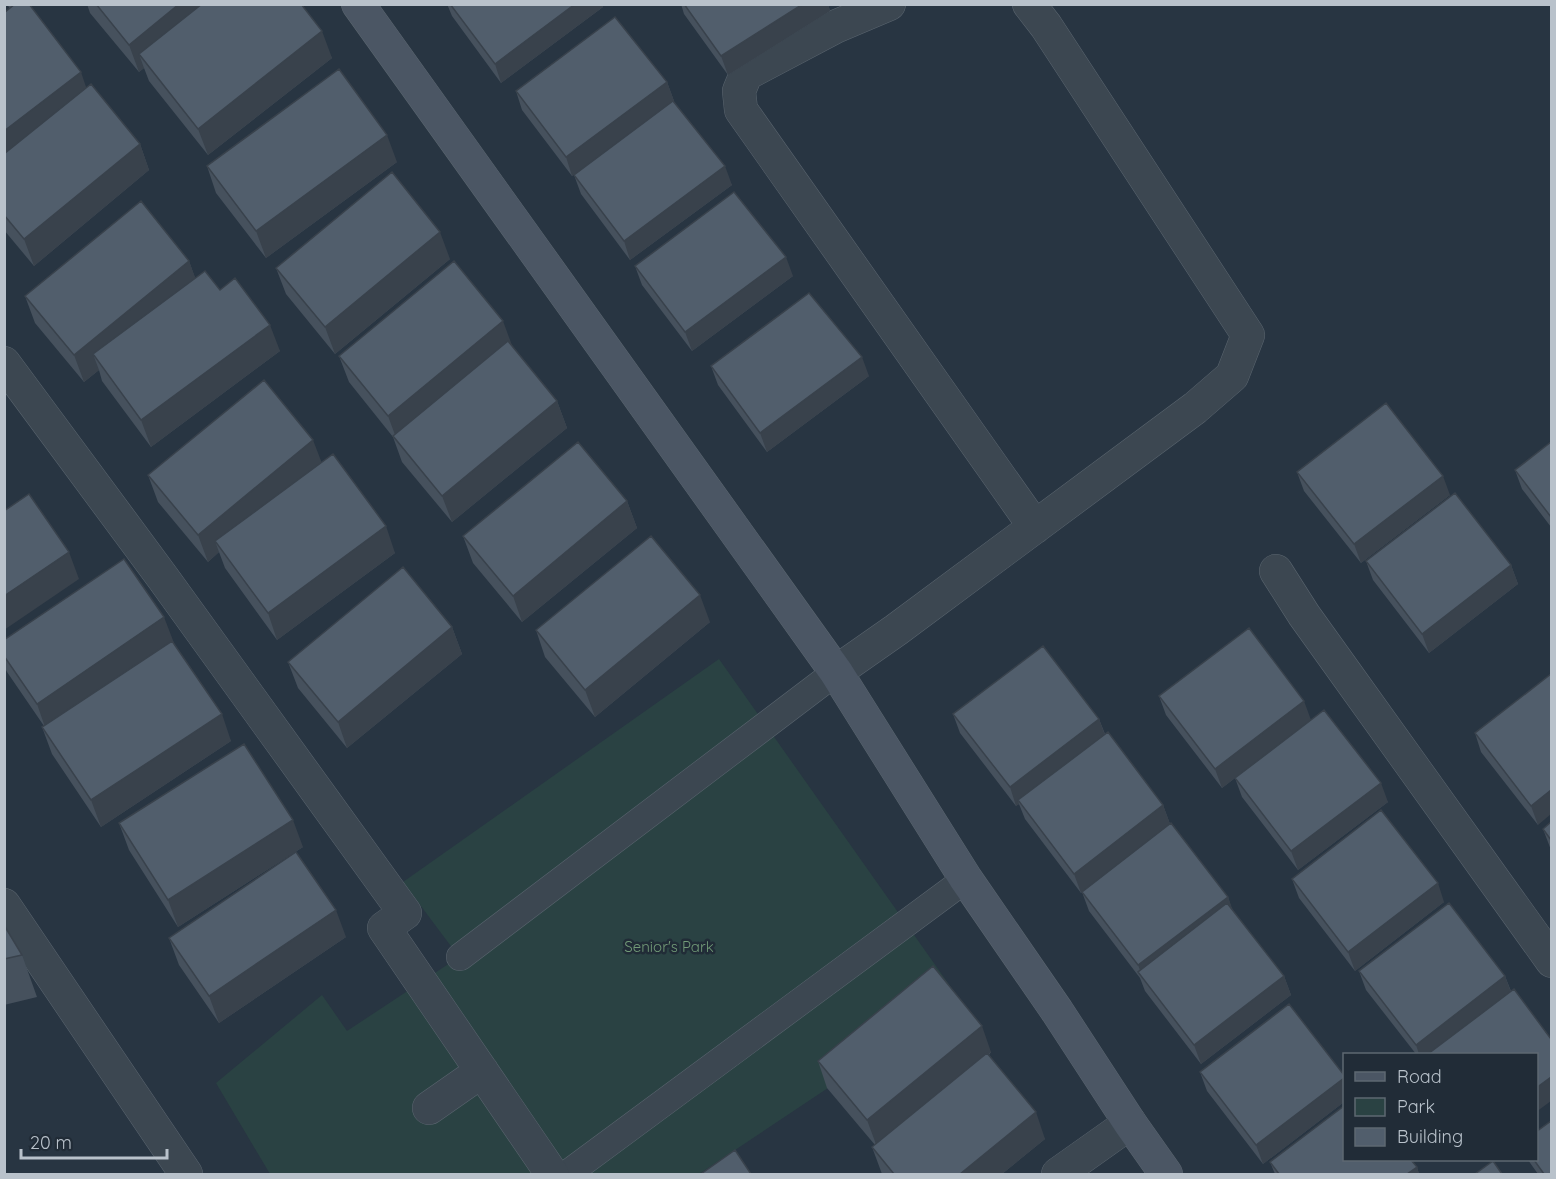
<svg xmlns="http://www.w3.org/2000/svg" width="1556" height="1179" viewBox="0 0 1556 1179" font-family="Quicksand,sans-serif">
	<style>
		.green { fill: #2a4243 }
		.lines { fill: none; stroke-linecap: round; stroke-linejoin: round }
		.lane-casing { stroke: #5a656f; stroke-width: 28 }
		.street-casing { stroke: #5a656f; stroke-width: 34 }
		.secondary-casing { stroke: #5a656f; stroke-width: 34 }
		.lane { stroke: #3c4751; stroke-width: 27 }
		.street { stroke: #3c4751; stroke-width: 33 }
		.secondary { stroke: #4b5664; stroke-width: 33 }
		.wall { fill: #46515d }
		.shaded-wall { fill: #39424c }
		.building { fill: #515e6c; stroke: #39424c; stroke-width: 1.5 }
		.labels { text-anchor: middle; stroke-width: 5; stroke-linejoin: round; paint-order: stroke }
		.park-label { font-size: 15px; fill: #729b78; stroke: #212c37 }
	</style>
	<rect width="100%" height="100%" fill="#283542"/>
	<path class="green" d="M719,659L960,1000L699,1174H270L216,1083L322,995L347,1031L459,957L403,882Z"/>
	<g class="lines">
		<defs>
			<path id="lane" d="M460,957L836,672
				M567,1174L966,879"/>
			<path id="street" d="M889,4L837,26L746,74L739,91L741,110L1035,527
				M4,363L163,578L405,913L384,928L552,1174
				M1276,571L1304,615L1552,961
				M836,672L896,630L1195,408L1232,376L1248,335L1046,26L1029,4
				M4,905L186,1174
				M429,1108L482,1071
				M1058,1174L1130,1123"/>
			<path id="secondary" d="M358,4L836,672L966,879L1057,1011L1130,1123L1166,1174"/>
		</defs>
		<use href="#lane" class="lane-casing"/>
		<use href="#street" class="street-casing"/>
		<use href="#secondary" class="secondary-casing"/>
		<use href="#lane" class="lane"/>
		<use href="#street" class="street"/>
		<use href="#secondary" class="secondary"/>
	</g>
	<path class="wall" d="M7,4H29L86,88L140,144L149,170L34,266L4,230V13L10,9Z
		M87,4H301L332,58L208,155L149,81L144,68L139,72L90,13Z
		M447,4H602L603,7L501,83L452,16Z
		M681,4H828L830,11L728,75L684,14Z
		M667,82L674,101H673L732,185L630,260L581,194L574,175L671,103L572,176L522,110L516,91Z
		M397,162L266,258L216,193L207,166Z
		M450,259L335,354L286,294L276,268Z
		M189,261L195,278L220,290L280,351L151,447L102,381L99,370L84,382L35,323L25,296Z
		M635,266L793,276L692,351L642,285Z
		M513,348L557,401L567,428L452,522L402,462L393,437L349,382L339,356Z
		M711,366L869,376L767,452L718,385Z
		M1551,442V527L1522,489L1515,470Z
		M322,463L395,553L277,640L225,568L219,552L208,562L158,502L148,475Z
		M1297,472L1450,495L1361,563L1304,491Z
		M627,501L637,528L522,622L473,563L463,536Z
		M1366,561L1511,565L1518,584L1429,653L1373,580Z
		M710,622L595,717L545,657L536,630Z
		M452,627L462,654L347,748L298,688L288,662Z
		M4,640L173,643L231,741L101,827L52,754L42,727L44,726L7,672L4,666Z
		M1551,674L1538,825L1481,752L1475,733Z
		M1159,696L1311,720L1388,802L1298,870L1242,797L1235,778L1222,788L1166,715Z
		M953,714L1099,719L1105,734L1163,805L1170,824L1081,893L1025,819L1019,804L1016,806L960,733Z
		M1551,822V850L1543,829Z
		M119,823L303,847L178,927L129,850Z
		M1292,879L1444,902L1355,971L1299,898Z
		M1082,892L1228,897L1232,910L1284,976L1291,995L1201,1064L1145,991L1140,978L1089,911Z
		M4,925L22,955L37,997L4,1005Z
		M346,937L219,1023L179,965L169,938Z
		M1359,971L1505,976L1536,1054H1416L1366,990Z
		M991,1052L989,1055L1045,1139L1002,1174H882L872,1147L875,1145L827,1088L818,1061Z
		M1200,1072L1344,1075V1102L1263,1164L1207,1091Z
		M1528,1160H1536L1551,1174H1538Z
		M1270,1162L1417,1167L1419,1174H1275Z"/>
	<path class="shaded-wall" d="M179,4H221L139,54L144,68L139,72L129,45Z
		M575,4H602L603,7L501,83L495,64Z
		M803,4H828L830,11L728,75L721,56Z
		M322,31L332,58L208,155L198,129Z
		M81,72L90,99L4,165V131Z
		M667,82L674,101L572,176L566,157Z
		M387,135L397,162L266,258L256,231Z
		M140,144L149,170L34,266L24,239Z
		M725,166L732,185L630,260L624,241Z
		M440,232L450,259L335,354L325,327Z
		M786,257L793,276L692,351L685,332Z
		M189,261L199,288L93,354L99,370L84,382L74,355Z
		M503,321L513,348L398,443L388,416Z
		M270,325L280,351L151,447L141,420Z
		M862,357L869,376L767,452L760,433Z
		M557,401L567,428L452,522L442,496Z
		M313,440L323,466L215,541L219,552L208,562L198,535Z
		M1443,476L1450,495L1361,563L1354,544Z
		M627,501L637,528L522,622L513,596Z
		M386,526L395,553L277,640L268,613Z
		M69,552L79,579L4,630V596Z
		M1511,565L1518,584L1429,653L1422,634Z
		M700,595L710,622L595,717L585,690Z
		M164,617L174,643L46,730L37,704Z
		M452,627L462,654L347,748L338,722Z
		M1304,701L1311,720L1222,788L1215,769Z
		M222,714L231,741L101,827L91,800Z
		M1099,719L1106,738L1018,800L1019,804L1016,806L1010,787Z
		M1381,783L1388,802L1298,870L1291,851Z
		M1551,790V814L1538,825L1531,806Z
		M1163,805L1170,824L1081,893L1074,874Z
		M293,820L303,847L178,927L168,900Z
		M1438,883L1444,902L1355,971L1348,952Z
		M1228,897L1235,916L1143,978L1138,965Z
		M336,910L346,937L219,1023L209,996Z
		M1284,976L1291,995L1201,1064L1194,1045Z
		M1505,976L1512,995L1434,1054H1419L1416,1045Z
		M982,1026L991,1052L877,1147L867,1120Z
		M1551,1077V1101L1536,1112V1088Z
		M1344,1078V1102L1263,1164L1256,1145Z
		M1036,1112L1045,1139L1002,1174H960Z
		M1417,1167L1419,1174H1407Z"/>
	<path class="building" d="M15,4H29L81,72L4,131V13Z
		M96,4H179L129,45Z
		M202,4H301L322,31L198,129L139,54Z
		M450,4H575L495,64Z
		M684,4H803L721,56Z
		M615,17L667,82L566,157L516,91Z
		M339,69L387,135L256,231L207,166Z
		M91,84L140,144L24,239L4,215V154Z
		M673,101L725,166L624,241L574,175Z
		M392,172L440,232L325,327L276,268Z
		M734,192L786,257L685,332L635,266Z
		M141,201L189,261L74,355L25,296Z
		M454,261L503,321L388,416L339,356Z
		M205,271L220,290L235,278L270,325L141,420L93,354Z
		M809,293L862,357L760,433L711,366Z
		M508,341L557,401L442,496L393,436Z
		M264,380L313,440L198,535L148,475Z
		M1386,403L1443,476L1354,544L1297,472Z
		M578,442L627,501L513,596L463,536Z
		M1551,442V517L1515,470Z
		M333,454L386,526L268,613L215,541Z
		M1455,493L1511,565L1422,634L1366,561Z
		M29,494L69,552L4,596V511Z
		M651,536L700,595L585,690L536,630Z
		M124,559L164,617L37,704L4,656V640Z
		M403,567L452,627L338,722L288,662Z
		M1249,628L1304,701L1215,769L1159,696Z
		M172,641L222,714L91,800L42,727Z
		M1043,646L1099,719L1010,787L953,714Z
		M1551,674V790L1531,806L1475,733Z
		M1324,710L1381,783L1291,851L1235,778Z
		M1108,732L1163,805L1074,874L1018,800Z
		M244,744L293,820L168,900L119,823Z
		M1381,810L1438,883L1348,952L1292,879Z
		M1551,822V840L1543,829Z
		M1171,823L1228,897L1138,965L1082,892Z
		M296,852L336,910L209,996L169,938Z
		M1227,903L1284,976L1194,1045L1138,972Z
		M1449,903L1505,976L1416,1045L1359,971Z
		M4,925L22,955L4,959Z
		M933,966L982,1026L867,1120L818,1061Z
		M1514,989L1551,1039V1077L1536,1088V1054H1428Z
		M1289,1004L1344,1075V1078L1256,1145L1200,1072Z
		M987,1053L1036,1112L960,1174H894L872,1147Z
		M1344,1106V1160H1411L1417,1167L1407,1174H1279L1270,1162Z
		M1551,1121V1174H1544L1534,1160H1536V1132Z
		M735,1150L751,1174H701Z
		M1493,1161L1502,1174H1475Z"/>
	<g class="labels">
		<g class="park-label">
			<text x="669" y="952">Senior's Park</text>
		</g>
	</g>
	<rect width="1556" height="1179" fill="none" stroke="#b9c2cb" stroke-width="12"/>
	<rect x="1343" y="1053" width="195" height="108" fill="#212c37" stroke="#5e6872" stroke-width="1.5"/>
	<rect x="1355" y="1072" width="30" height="9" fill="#4b5664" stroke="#5e6872" stroke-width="1.5"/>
	<text x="1397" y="1083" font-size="18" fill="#b9c2cb">Road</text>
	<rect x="1355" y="1098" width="30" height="18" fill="#2a4243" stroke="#5e6872" stroke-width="1.5"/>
	<text x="1397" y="1113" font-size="18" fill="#b9c2cb">Park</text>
	<rect x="1355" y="1128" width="30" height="18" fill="#515e6c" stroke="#5e6872" stroke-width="1.5"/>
	<text x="1397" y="1143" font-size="18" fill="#b9c2cb">Building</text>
	<path d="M21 1149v9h146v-9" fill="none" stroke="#b9c2cb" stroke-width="3"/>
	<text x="30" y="1149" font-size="18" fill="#b9c2cb" stroke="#212c37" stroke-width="4.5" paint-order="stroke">20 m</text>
</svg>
